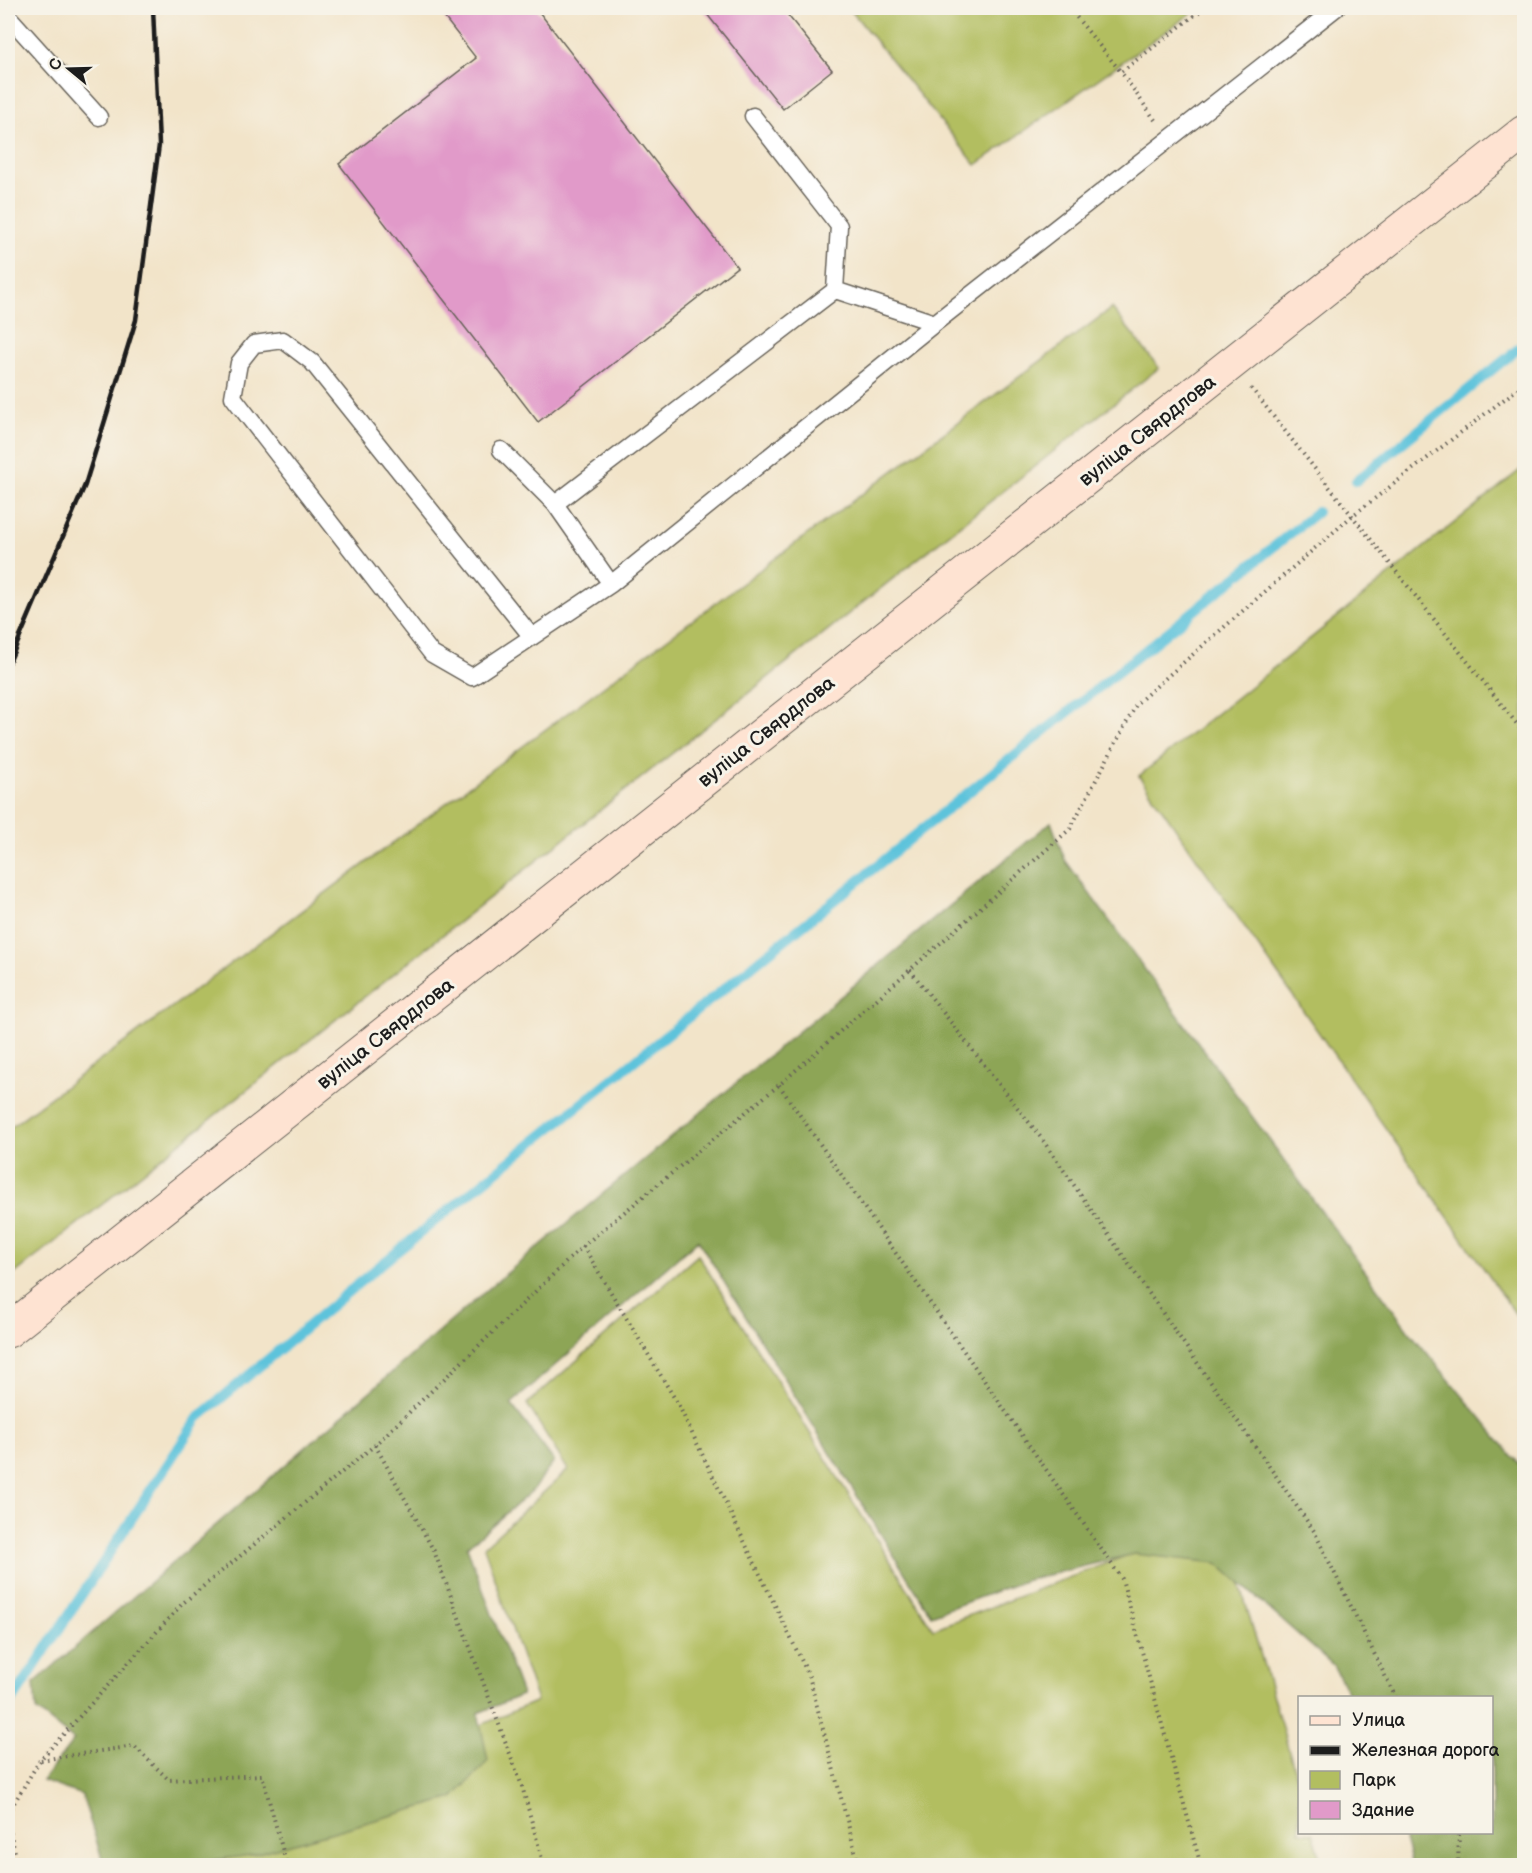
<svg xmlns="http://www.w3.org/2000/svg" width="1532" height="1873" viewBox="0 0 1532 1873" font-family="'Balsamiq Sans',sans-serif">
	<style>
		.green { fill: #b2be60; stroke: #676d3e; stroke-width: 1.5 }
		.forest { fill: #8da556; stroke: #546039; stroke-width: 1.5 }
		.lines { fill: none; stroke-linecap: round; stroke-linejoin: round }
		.stream { stroke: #5dc3db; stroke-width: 10 }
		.building { fill: #e19ac9 }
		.service-casing { stroke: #676259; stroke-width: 19 }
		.secondary-casing { stroke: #676259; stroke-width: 35 }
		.path { stroke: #676259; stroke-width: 4; stroke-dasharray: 1.5 4.5; stroke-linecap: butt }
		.service { stroke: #fff; stroke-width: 16 }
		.secondary { stroke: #fee3d2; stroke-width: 33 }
		.rail { stroke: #1c1c1c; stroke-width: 4.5 }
		.labels { text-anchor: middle; stroke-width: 6; stroke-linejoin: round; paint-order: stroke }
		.street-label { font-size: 20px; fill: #1c1c1c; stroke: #f7f3e8 }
	</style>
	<rect width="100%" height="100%" fill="#f7f3e8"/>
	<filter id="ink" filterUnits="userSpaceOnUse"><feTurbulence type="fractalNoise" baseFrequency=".0167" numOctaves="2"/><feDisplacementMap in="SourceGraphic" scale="12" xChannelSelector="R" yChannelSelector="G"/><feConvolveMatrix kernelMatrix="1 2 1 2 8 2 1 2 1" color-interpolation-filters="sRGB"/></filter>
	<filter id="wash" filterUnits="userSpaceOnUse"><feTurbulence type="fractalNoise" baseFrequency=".008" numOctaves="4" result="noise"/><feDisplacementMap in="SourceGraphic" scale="24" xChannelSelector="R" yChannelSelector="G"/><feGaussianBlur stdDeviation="1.35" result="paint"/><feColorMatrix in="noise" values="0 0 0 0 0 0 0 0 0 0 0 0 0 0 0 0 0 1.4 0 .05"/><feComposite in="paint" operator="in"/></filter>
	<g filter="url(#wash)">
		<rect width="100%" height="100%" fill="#f2e4c9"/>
		<path class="green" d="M849,8H1199L976,165Z
			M1112,308L1159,368L8,1279V1129Z
			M1524,467V1326L1139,776Z
			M698,1255L933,1629L1221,1520L1299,1785L1300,1832L1313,1833L1323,1865L153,1866L537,1701L484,1547L568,1470L527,1404Z"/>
		<path class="forest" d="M1051,822L1065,860L1408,1330L1524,1470V1865H1412L1403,1833L1492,1832V1698L1350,1697L1333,1665L1217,1563L1134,1554L1027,1580L931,1615L698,1240L511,1404L554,1461L533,1490L467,1547L522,1695L478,1713L488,1761L453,1798L252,1855L176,1865H104L82,1795L42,1781L74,1740L36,1710L34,1683L495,1283Z"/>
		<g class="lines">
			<path class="stream" d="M1356,481L1524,344
				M8,1707L198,1418L378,1267L1317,512"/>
		</g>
		<g id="blocks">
			<path class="building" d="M437,8H536L737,267L538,422L339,164L476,58Z
				M702,8H782L832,70L783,109Z"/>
		</g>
	</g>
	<g filter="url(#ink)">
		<use href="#blocks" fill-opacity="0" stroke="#676259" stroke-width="1.5"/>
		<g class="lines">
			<defs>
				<path id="service" d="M8,16L99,117
					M753,116L839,226L835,290
					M501,450L555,504L611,584
					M555,504L835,290L935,323
					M532,637L312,362L283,340L254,344L239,363L233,397L432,654L472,677L611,584L935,323L1336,8"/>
				<path id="secondary" d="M8,1331L1524,132"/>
			</defs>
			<use href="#service" class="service-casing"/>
			<use href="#secondary" class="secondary-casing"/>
			<path class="path" d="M1069,8L1121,72
				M1155,120L1121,72L1204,8
				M1251,388L1524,733
				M910,970L1042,1139L1314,1531L1396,1698
				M779,1085L1122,1579L1201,1866
				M583,1246L678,1404L809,1676L859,1866
				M375,1445L434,1551L522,1786L544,1866
				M41,1760L134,1746L169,1780L262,1775L287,1866
				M8,1813L40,1760L183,1603L375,1445L583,1246L779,1085L1070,829L1137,703L1352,516L1524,384
				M8,1821L18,1866
				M1458,1866L1459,1832"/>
			<use href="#service" class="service"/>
			<use href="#secondary" class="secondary"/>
			<path class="rail" d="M8,665L85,485L136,320L159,145L153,8"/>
		</g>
	</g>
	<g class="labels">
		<g class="street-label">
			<text transform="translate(1147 430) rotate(-38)" y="7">вуліца Свярдлова</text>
			<text transform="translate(766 731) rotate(-38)" y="7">вуліца Свярдлова</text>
			<text transform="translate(385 1033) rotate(-38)" y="7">вуліца Свярдлова</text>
		</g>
	</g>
	<rect width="1532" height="1873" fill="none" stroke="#f7f3e8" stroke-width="30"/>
	<rect x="1298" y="1696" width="195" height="138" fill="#f7f3e8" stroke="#9f9d96" stroke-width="1.5"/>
	<rect x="1310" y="1716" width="30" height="9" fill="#fee3d2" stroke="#9f9d96" stroke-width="1.5"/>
	<text x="1352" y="1726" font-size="18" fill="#1c1c1c">Улица</text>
	<rect x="1310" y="1746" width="30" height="9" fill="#1c1c1c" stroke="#9f9d96" stroke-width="1.5"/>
	<text x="1352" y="1756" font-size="18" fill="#1c1c1c">Железная дорога</text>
	<rect x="1310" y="1771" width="30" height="18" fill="#b2be60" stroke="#9f9d96" stroke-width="1.5"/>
	<text x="1352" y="1786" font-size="18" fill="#1c1c1c">Парк</text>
	<rect x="1310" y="1801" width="30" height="18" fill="#e19ac9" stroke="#9f9d96" stroke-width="1.5"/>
	<text x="1352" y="1816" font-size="18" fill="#1c1c1c">Здание</text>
	<g transform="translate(69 69) rotate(289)" stroke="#f7f3e8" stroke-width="4.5" paint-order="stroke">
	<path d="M0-4.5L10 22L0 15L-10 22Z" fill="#1c1c1c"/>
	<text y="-9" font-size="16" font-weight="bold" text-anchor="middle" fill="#1c1c1c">С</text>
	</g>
</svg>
